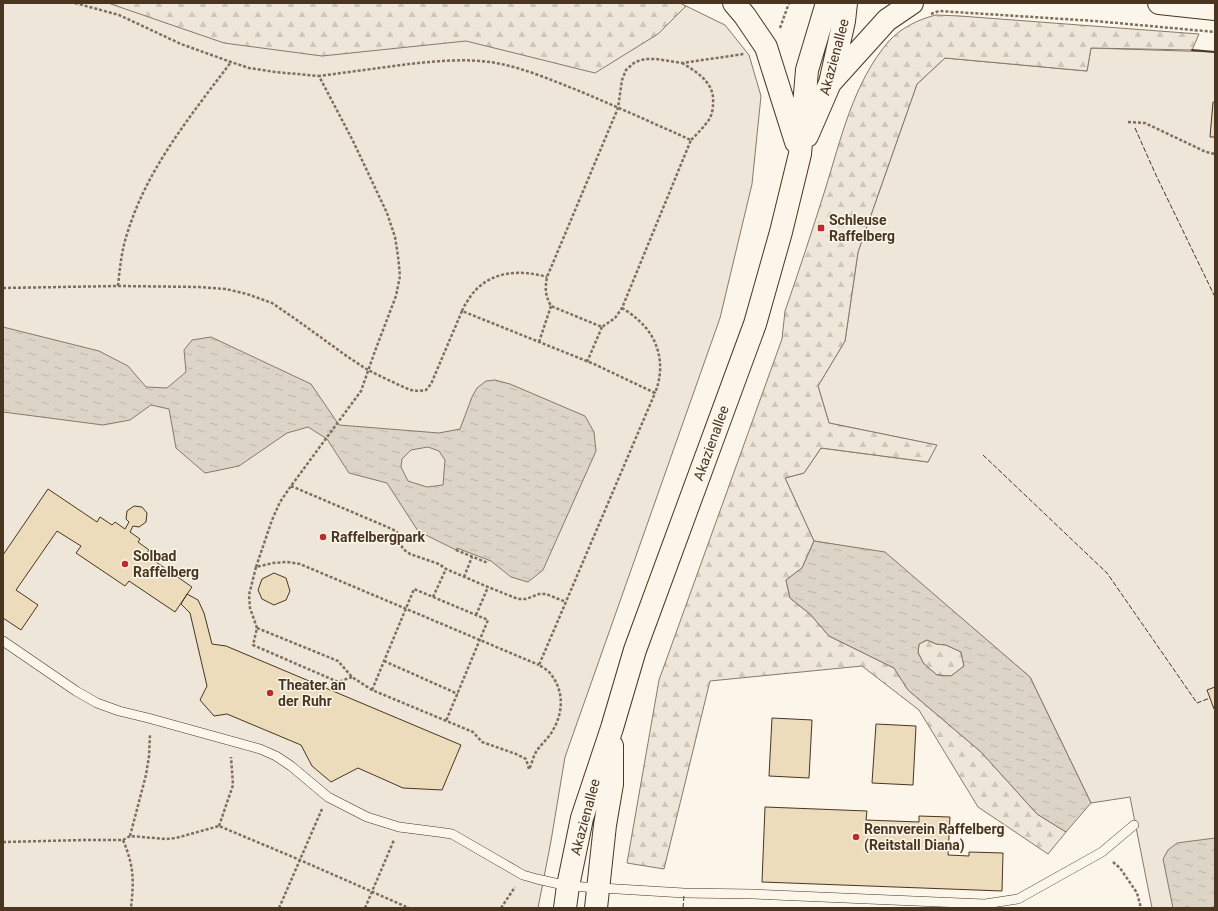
<svg xmlns="http://www.w3.org/2000/svg" width="1218" height="911" viewBox="0 0 1218 911" font-family="Roboto,sans-serif">
	<style>
		.green { fill: #ede6d9; stroke: #887966 }
		.forest { fill: url(#forest-firs); stroke: #887966 }
		.water { fill: url(#water-ripples); stroke: #887966; fill-rule: evenodd }
		.building { fill: #ecdcbc; stroke: #4a3520 }
		.lines { fill: none; stroke-linecap: round; stroke-linejoin: round }
		.lane-casing { stroke: #4a3520; stroke-width: 10 }
		.secondary-casing { stroke: #4a3520; stroke-width: 24 }
		.path { stroke: #7f6f5c; stroke-width: 2.5; stroke-dasharray: 3 2; stroke-linecap: butt }
		.lane { stroke: #fbf6e9; stroke-width: 9 }
		.secondary { stroke: #fbf6e9; stroke-width: 22 }
		.fence { stroke: #4a3520; stroke-width: 1; stroke-dasharray: 5 2; stroke-linecap: butt }
		.wall { stroke: #4a3520; stroke-width: 2 }
		.poi-dot { fill: #c62828; stroke: #fbf6e9; stroke-width: 1.5 }
		.labels { text-anchor: middle; stroke-width: 3; stroke-linejoin: round; paint-order: stroke }
		.street-label { font-size: 14px; fill: #4a3520; stroke: #fbf6e9 }
		.poi-label { font-size: 14px; font-weight: bold; fill: #4a3520; stroke: #fbf6e9; text-anchor: start }
	</style>
	<defs>
		<pattern id="forest-firs" width="22" height="20" patternUnits="userSpaceOnUse"><rect width="22" height="20" fill="#ede6d9"/><path d="M5 1l3.5 6h-7zM16 11l3.5 6h-7z" fill="#cdc6ba"/></pattern>
		<pattern id="water-ripples" width="26" height="14" patternUnits="userSpaceOnUse"><rect width="26" height="14" fill="#dcd4c6"/><path d="M2 4q2-2 4 0t4 0M15 11q2-2 4 0t4 0" fill="none" stroke="#beb7aa"/></pattern>
	</defs>
	<rect width="100%" height="100%" fill="#fbf6e9"/>
	<path class="green" d="M3,3H659L686,6L725,25L749,55L761,96L752,184L720,318L565,757L551,841L538,908H3Z
		M1091,48L1215,52V908H1152L1130,797L1091,803L1030,677L885,553L814,541L785,478L804,473L821,448L928,462L936,445L829,423L818,386L845,341L858,252L917,84L945,58L1087,71Z"/>
	<path class="forest" d="M108,3H680L686,6L658,34L595,73L466,41L322,56L224,43Z
		M936,15L960,16L1199,34L1192,50L1091,48L1087,71L945,58L917,84L858,252L845,341L818,386L829,423L937,445L928,462L821,448L804,473L785,478L814,541L802,568L786,580L790,598L810,614L829,636L894,668L908,690L981,752L1037,814L1066,832L1048,854L978,807L919,710L862,666L710,681L664,869L627,863L659,680L782,339L785,311C799,271 812,231 825,190C841,139 853,83 889,41C901,28 919,19 936,15Z
		M927,640L936,644L946,645L961,652L964,666L951,676L937,675L924,664L918,653L919,644Z"/>
	<path class="water" d="M3,327L99,351L128,366L146,387L167,388L186,372L184,350L192,340L211,337L311,384L339,425L439,433L460,429L472,397L477,388L486,381L495,380L510,384L585,416L594,432L596,451L543,570L528,582L511,577L491,561L457,548L456,550L418,531L387,483L349,473L327,439L308,427L287,433L239,466L205,473L176,448L169,409L151,405L130,420L103,425L3,412ZM428,447L439,451L445,460L443,485L427,487L408,481L401,467L402,459L411,450Z
		M814,541L885,552L1030,677L1091,803L1066,832L1037,814L981,752L908,690L894,668L829,636L810,614L790,598L786,580L802,568ZM927,640L936,644L946,645L961,652L964,666L951,676L937,675L924,664L918,653L919,644Z
		M1215,838V908H1173L1163,859L1168,850L1177,843Z"/>
	<path class="building" d="M1213,102H1215V137H1210Z
		M48,489L97,522L100,517L112,525L115,522L125,529L129,522L126,519L127,511L134,506L142,507L147,513L146,522L139,527L133,526L130,532L140,539L138,542L149,550L146,555L192,587L175,612L129,581L125,586L76,553L81,546L57,531L16,590L38,605L21,630L3,618V555Z
		M274,573L286,578L290,591L286,600L274,605L262,599L258,590L262,579Z
		M187,594L198,600L204,613L212,644L226,646L461,745L442,790L403,788L358,768L331,782L312,766L301,745L227,714L214,716L200,700L207,686L190,613L181,604Z
		M1215,687V709H1214L1207,690Z
		M772,718L812,720L809,778L769,776Z
		M876,724L916,726L913,785L872,783Z
		M765,807L867,811L866,820L919,822V816L950,817L948,855L969,856V852L1003,853L1002,891L762,882Z"/>
	<g class="lines">
		<defs>
			<path id="lane" d="M3,641L76,691L97,703L119,711L148,718L260,749L276,756L291,766L328,797L367,817L399,827L438,832L452,834L523,875L537,879L568,886L684,893L753,894L985,904L1018,899L1102,852L1134,825"/>
			<path id="secondary" d="M734,3L745,16L766,47L796,142
				M1159,3L1215,9
				M831,82L887,20L912,3
				M807,136L830,83L844,21L846,3
				M565,908L568,886L582,818L612,728L635,650L755,324L781,232L800,154L807,70L827,3
				M596,908L605,825L612,784V746"/>
		</defs>
		<use href="#lane" class="lane-casing"/>
		<use href="#secondary" class="secondary-casing"/>
		<path class="path" d="M75,3L119,15L181,44L231,62L249,68L275,72L319,76
			M931,14L939,11L1095,21L1215,32
			M780,28L789,3
			M682,63C697,72 715,83 713,103C713,109 712,116 708,121C703,128 697,134 691,140
			M1128,122L1145,123L1206,152L1215,154
			M118,286C120,266 122,247 129,228C149,166 192,114 231,62
			M3,288L118,286L199,287L226,289L247,294L272,303L294,318L348,357L368,370L384,378L410,390L419,391L426,390L431,384L462,311L594,364L655,393L539,665C542,667 546,669 549,672C564,689 564,711 553,730C549,738 541,744 536,752C533,757 532,764 529,769
			M622,308C627,311 633,315 637,319C659,337 666,366 655,393
			M462,311C464,306 467,302 470,297C488,271 519,269 547,277
			M539,342L551,306
			M587,362L602,327
			M291,486L392,529L397,532L399,541L403,549L410,554L439,564L446,569L488,587L518,599H526L539,594H546L566,602
			M456,550L488,563
			M256,567L272,520L280,502L291,486L361,391L375,351L396,296L400,276L398,256L395,237L387,213L353,141L319,76C349,72 379,68 409,64C437,61 468,58 496,63C524,68 551,80 577,90C615,106 653,123 691,140L622,308L615,318L602,327L551,306C545,295 545,289 547,277L618,108L622,80L626,70L635,62L645,59H656L682,63L744,54
			M464,577L472,557
			M433,597L446,569
			M476,615L488,587
			M257,628L338,661L352,677L372,690L473,732L482,742L516,754L526,759L529,769
			M384,661L458,694
			M352,677L338,682L253,645L257,628L250,608L249,595L256,567L273,563L287,562L300,564L539,665
			M372,690L414,589L488,620L446,721
			M219,826L233,785L231,757
			M130,836L146,775L149,756L150,734
			M123,840C134,866 134,880 131,908
			M3,842L85,840H123L130,836L166,839L176,838L219,826L300,860L409,908
			M1113,862L1120,868L1137,893L1141,908
			M279,908L322,809
			M365,908L394,840
			M501,908L515,887"/>
		<use href="#lane" class="lane"/>
		<use href="#secondary" class="secondary"/>
		<path class="fence" d="M1135,128L1155,173L1215,297
			M983,455L1107,573L1197,703L1210,698
			M683,908L684,895"/>
		<path class="wall" d="M1192,50L1215,52"/>
	</g>
	<g class="poi-dot">
		<rect x="817" y="224" width="8" height="8" rx="2"/>
		<circle cx="323" cy="537" r="4"/>
		<circle cx="125" cy="564" r="4"/>
		<circle cx="270" cy="693" r="4"/>
		<circle cx="856" cy="837" r="4"/>
	</g>
	<g class="labels">
		<g class="street-label">
			<text transform="translate(834 57) rotate(-75)" y="5">Akazienallee</text>
			<text transform="translate(711 443) rotate(-70)" y="5">Akazienallee</text>
			<text transform="translate(585 817) rotate(-75)" y="5">Akazienallee</text>
		</g>
		<g class="poi-label">
			<text x="829" y="225">Schleuse<tspan x="829" dy="16">Raffelberg</tspan></text>
			<text x="331" y="542">Raffelbergpark</text>
			<text x="133" y="561">Solbad<tspan x="133" dy="16">Raffelberg</tspan></text>
			<text x="278" y="690">Theater an<tspan x="278" dy="16">der Ruhr</tspan></text>
			<text x="864" y="834">Rennverein Raffelberg<tspan x="864" dy="16">(Reitstall Diana)</tspan></text>
		</g>
	</g>
	<rect width="1218" height="911" fill="none" stroke="#4a3520" stroke-width="8"/>
</svg>
